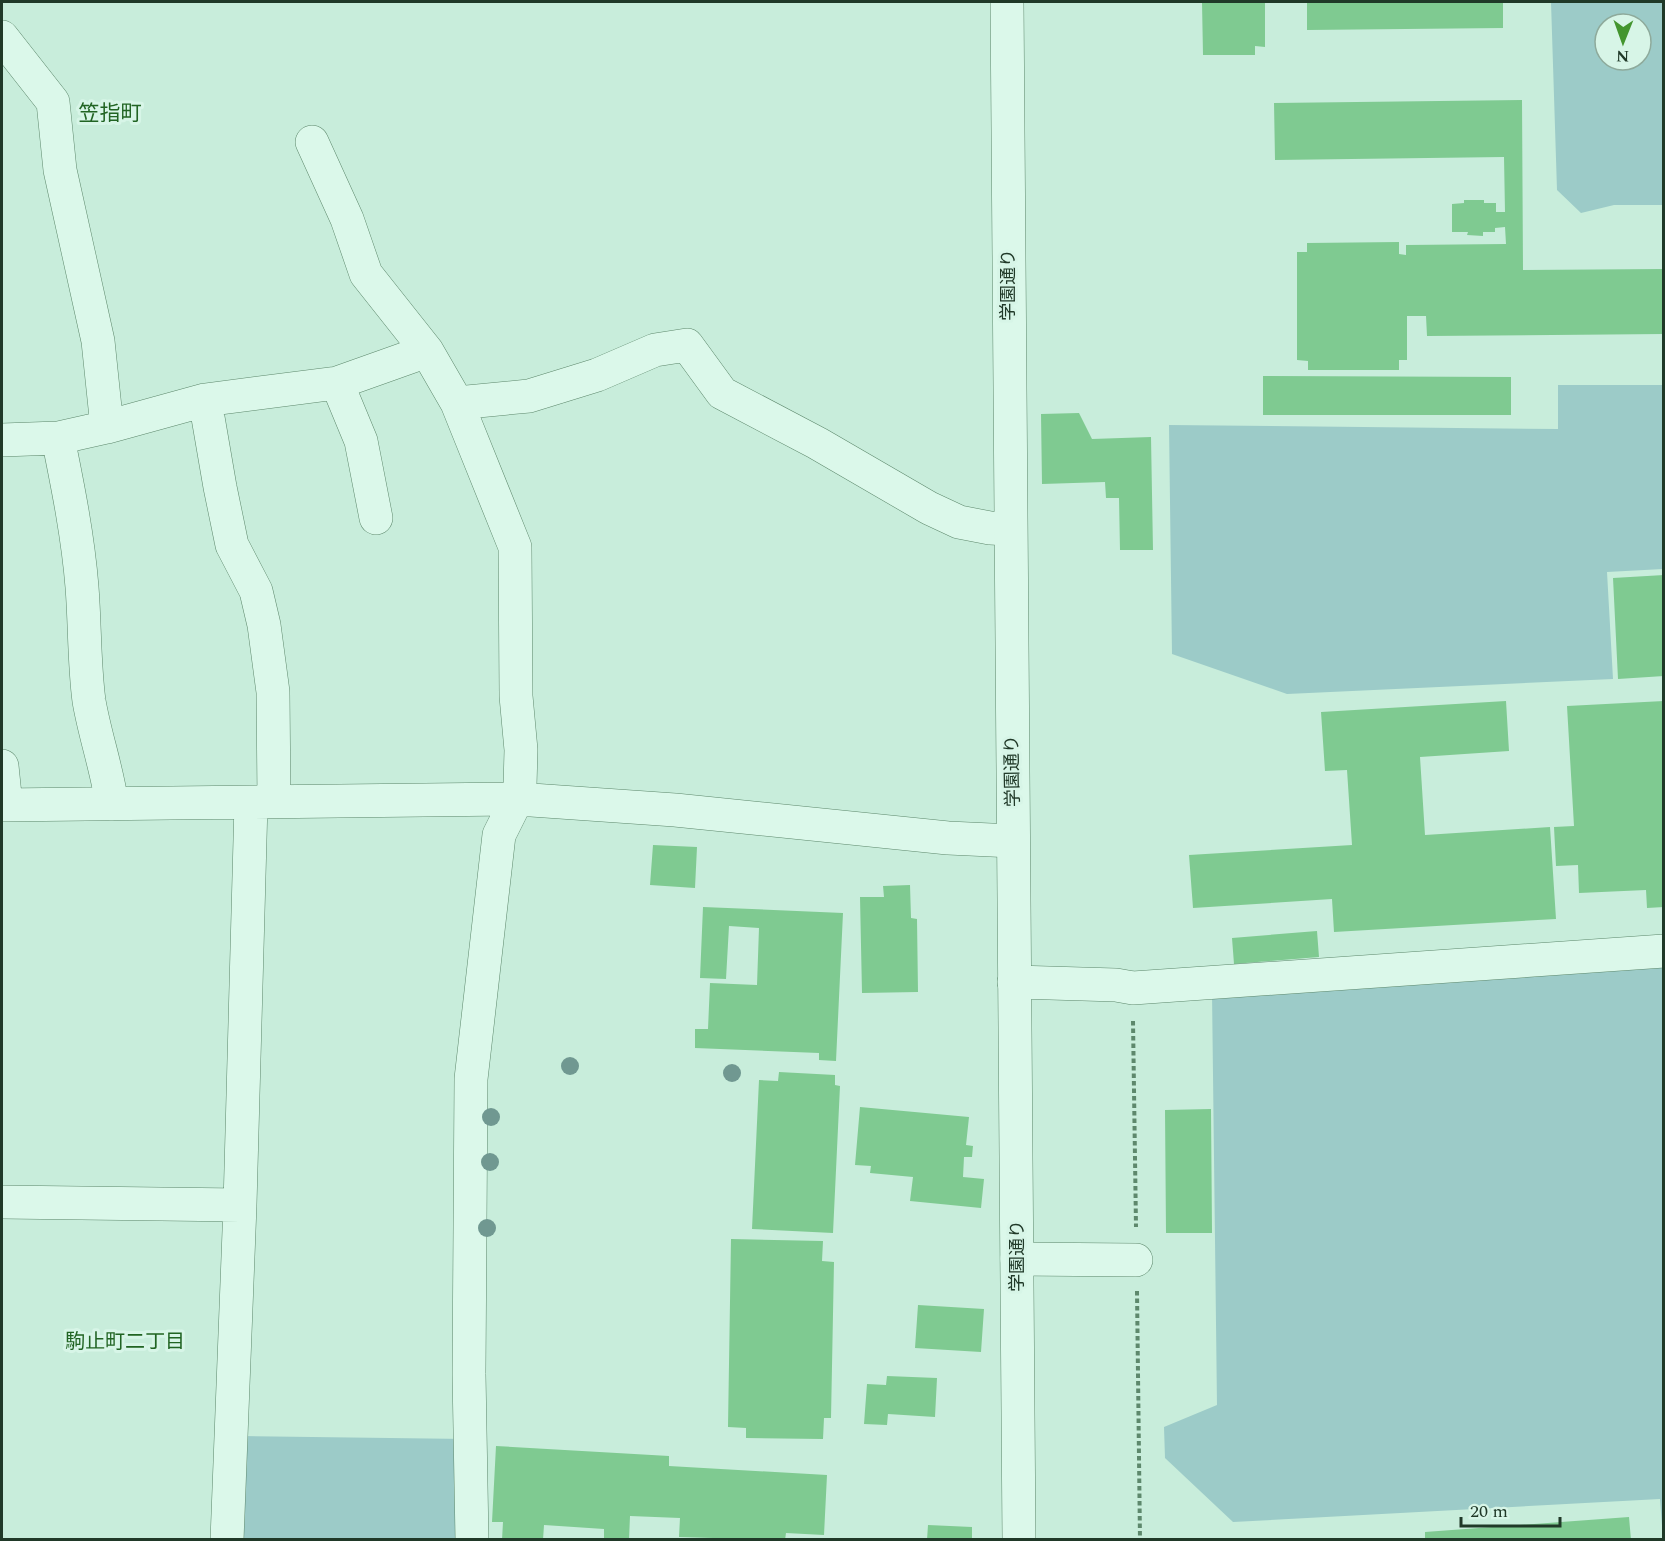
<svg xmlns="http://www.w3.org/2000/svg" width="1665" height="1541" viewBox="0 0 1665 1541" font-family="Spectral,'Noto Sans JP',serif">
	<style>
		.green { fill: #9ccbc8; fill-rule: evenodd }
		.building { fill: #7fca91 }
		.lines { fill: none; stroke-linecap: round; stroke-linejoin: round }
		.minor-casing { stroke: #5d886c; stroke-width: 34 }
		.tertiary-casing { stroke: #5d886c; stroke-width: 34 }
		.path { stroke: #5d886c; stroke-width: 4; stroke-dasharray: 4.5 3; stroke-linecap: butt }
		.minor { stroke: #dbf8ea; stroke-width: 33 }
		.tertiary { stroke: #dbf8ea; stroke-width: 33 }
		.tree { fill: #709891 }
		.labels { text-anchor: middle; stroke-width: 6; stroke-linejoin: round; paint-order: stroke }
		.street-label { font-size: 18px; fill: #203928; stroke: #d7f5e7 }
		.neighbourhood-label { font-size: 20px; fill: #216423; stroke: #d7f5e7 }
		.quarter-label { font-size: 21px; fill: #216423; stroke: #d7f5e7 }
	</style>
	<rect width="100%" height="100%" fill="#c8eddb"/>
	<path class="green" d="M1551,2H1663V205H1614L1581,213L1557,190ZM1605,24H1641V60H1605Z
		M1558,385H1663V569L1607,572L1613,679L1287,694L1172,654L1169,425L1558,429Z
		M1663,959V1539L1660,1499L1233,1522L1165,1458L1164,1427L1217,1405L1212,992Z
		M243,1436L467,1439L465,1539L241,1540Z"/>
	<path class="building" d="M1202,2H1265V47L1255,46V55H1203Z
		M1307,2H1503V28L1307,30Z
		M1522,100L1523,270L1664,269V334L1427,336L1426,316H1407V360H1399V370H1308V361L1297,360V252H1307V243L1399,242V254L1406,255V245L1506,244L1505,227L1495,228V232H1483V236L1467,235L1468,232H1452V204L1464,203V200H1484V203H1496V212H1505L1504,157L1275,160L1274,103Z
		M1263,376L1511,377V415H1263Z
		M1079,413L1092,439L1151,437L1153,550H1120L1119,498H1106L1105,482L1042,484L1041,414Z
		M1664,575V676L1618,679L1613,578Z
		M1506,701L1509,751L1420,757L1425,835L1550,827L1556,919L1334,932L1332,899L1193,908L1189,855L1352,845L1347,770L1325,771L1321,712Z
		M1664,701V907L1647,908L1646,890L1579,893L1578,865L1556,866L1554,827L1574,826L1567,706Z
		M653,845L697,847L695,888L650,885Z
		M910,885L911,918L917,919L918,992L862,993L860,897H884L883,886Z
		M703,907L843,913L836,1061L819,1060V1053L695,1048V1029H708L710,983L757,985L759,928L729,926L726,979L700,978Z
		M1317,931L1319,957L1234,964L1232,938Z
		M779,1072L835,1075V1085L840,1086L833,1233L752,1229L759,1080L778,1081Z
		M860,1107L969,1117L966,1145L973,1146L972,1157H964L963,1177L984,1179L981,1208L910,1201L913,1177L870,1173L871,1166L855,1165Z
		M1211,1109L1212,1233H1166L1165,1110Z
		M731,1239L823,1241L822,1261L834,1262L831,1418H824L823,1439L746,1438V1428L728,1427Z
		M918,1305L984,1309L981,1352L915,1348Z
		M887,1376L937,1378L935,1417L888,1414L887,1425L864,1424L867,1384L886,1385Z
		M496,1446L669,1456V1466L827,1475L824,1535L786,1533L785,1540L679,1537L680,1518L630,1516L629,1540H604V1529L544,1525L543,1540H502L503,1522H492Z
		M1629,1517L1631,1540H1425V1532Z
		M928,1525L972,1527V1540H927Z"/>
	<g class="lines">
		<defs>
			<path id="minor" d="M2,37L53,102L60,170L98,341L107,427
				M312,142L347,219L366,274L427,351L457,403L515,547L516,696L521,750L520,786L517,799L499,835L471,1079L469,1374L472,1540
				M337,383L361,441L376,518
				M205,400L220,487L232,545L256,591L264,625L273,692L274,801
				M457,403L529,396L597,375L655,350L687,345L722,393L817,443L929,508L959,522L990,528L1010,529
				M58,438C68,487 78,537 82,587C85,625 84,663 89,701C95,736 107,769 112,804
				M2,440L58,438L107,427L205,400L337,383L427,351
				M2,766L6,805
				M2,805L517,799L675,810L948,838L1013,841
				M1014,982L1116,985L1133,988L1664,951
				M2,1202L240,1205
				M1017,1259L1136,1260
				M227,1540L240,1205L251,803"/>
			<path id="tertiary" d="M1007,2L1019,1540"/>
		</defs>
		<use href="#minor" class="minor-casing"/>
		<use href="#tertiary" class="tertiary-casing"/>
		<path class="path" d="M1133,1021L1136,1227
			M1137,1291L1140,1540"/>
		<use href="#minor" class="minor"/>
		<use href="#tertiary" class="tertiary"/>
	</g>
	<g class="tree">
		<circle cx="570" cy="1066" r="9"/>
		<circle cx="732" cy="1073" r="9"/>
		<circle cx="491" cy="1117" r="9"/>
		<circle cx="490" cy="1162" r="9"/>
		<circle cx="487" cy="1228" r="9"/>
	</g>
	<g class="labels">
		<g class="street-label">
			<text transform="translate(1008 285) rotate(-90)" y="6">学園通り</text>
			<text transform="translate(1012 771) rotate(-91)" y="6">学園通り</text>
			<text transform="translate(1017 1256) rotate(-90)" y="6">学園通り</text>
		</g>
		<g class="neighbourhood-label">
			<text x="125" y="1348">駒止町二丁目</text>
		</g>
		<g class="quarter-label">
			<text x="110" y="120">笠指町</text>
		</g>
	</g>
	<rect width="1665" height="1541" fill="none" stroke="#203928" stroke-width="6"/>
	<g transform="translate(1623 42) rotate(181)"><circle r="28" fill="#d7f5e7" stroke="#8eaa9b" stroke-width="1.5"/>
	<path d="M0-4.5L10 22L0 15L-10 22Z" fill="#43952f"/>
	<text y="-9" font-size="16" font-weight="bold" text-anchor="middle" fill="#203928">N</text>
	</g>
	<path d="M1461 1517v9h99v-9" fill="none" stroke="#203928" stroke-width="3"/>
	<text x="1470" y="1517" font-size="18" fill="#203928" stroke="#d7f5e7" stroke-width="4.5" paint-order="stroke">20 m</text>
</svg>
